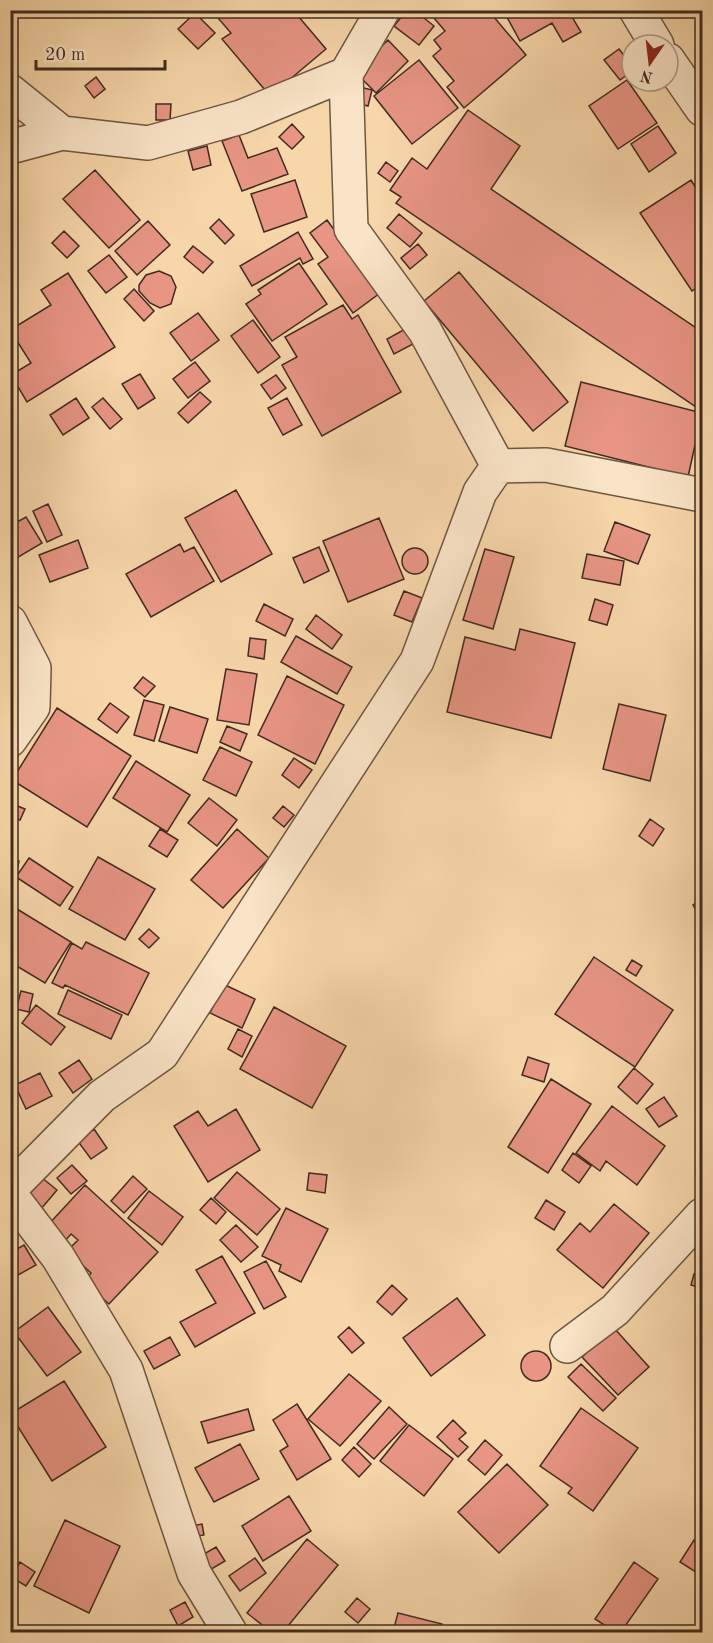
<svg xmlns="http://www.w3.org/2000/svg" width="713" height="1643" viewBox="0 0 713 1643" font-family="'Old Standard TT',serif">
	<style>
		.building { fill: #e89584; stroke: #412b20; stroke-width: 1.5 }
		.lines { fill: none; stroke-linecap: round; stroke-linejoin: round }
		.street-casing { stroke: #6e5642; stroke-width: 36 }
		.street { stroke: #fae4c7; stroke-width: 33 }
	</style>
	<rect width="100%" height="100%" fill="#f7d6a9"/>
	<filter id="stains"><feTurbulence type="fractalNoise" baseFrequency=".00333" numOctaves="4"/><feColorMatrix values="0 0 0 0 .2 0 0 0 0 .09 0 0 0 0 .02 0 0 0 .5 -.17"/></filter>
	<radialGradient id="worn" r=".72"><stop offset=".6" stop-color="#630" stop-opacity="0"/><stop offset="1" stop-color="#630" stop-opacity=".3"/></radialGradient>
	<path class="building" d="M293,10L326,49L270,96L222,39L231,33L212,11Z
		M407,10H414L434,26L419,45L394,26Z
		M443,10H488L526,55L464,108L447,87L454,81L433,56L441,49L434,40L445,31L434,18Z
		M503,10H583L572,17L581,32L563,42L552,23L520,41Z
		M195,13L215,33L198,49L178,29Z
		M388,40L408,61L376,93L355,72Z
		M619,49L632,66V71L620,80L604,60Z
		M419,60L458,108L412,144L374,96Z
		M96,77L105,89L94,98L85,86Z
		M627,80L657,123L618,149L589,106Z
		M356,86L372,90L368,106L352,102Z
		M156,104H171L170,120H156Z
		M468,110L520,146L491,189L702,332V411L396,203L401,197L390,190L412,158L427,169Z
		M292,124L304,137L292,149L279,137Z
		M658,126L676,153L649,172L631,144Z
		M239,135L248,158L277,148L288,174L242,191L222,141Z
		M207,146L211,165L193,170L188,151Z
		M386,162L398,171L390,182L378,173Z
		M95,170L140,220L109,248L63,199Z
		M295,180L307,217L264,232L251,194Z
		M691,180L702,198V284L692,291L640,213Z
		M399,214L422,233L410,247L387,228Z
		M219,219L234,235L225,244L210,228Z
		M327,220L380,293L353,313L318,264L328,257L310,233Z
		M148,221L170,245L137,275L115,251Z
		M64,231L79,246L67,258L52,243Z
		M298,232L313,259L303,264L300,258L252,286L240,266Z
		M418,244L427,255L410,269L401,258Z
		M193,246L213,262L203,273L184,257Z
		M109,255L127,277L106,293L88,271Z
		M299,263L327,304L272,341L246,304L261,294L258,290Z
		M159,271L171,276L176,287L171,304L160,308L150,303L139,291V285L146,275Z
		M459,272L568,402L533,431L424,301Z
		M68,273L115,347L27,402L11,375L31,363L10,330L51,305L41,290Z
		M134,289L154,311L144,321L124,299Z
		M343,305L352,319L358,315L401,392L322,436L282,365L297,357L285,337Z
		M198,313L219,340L191,361L170,333Z
		M253,320L280,357L258,373L231,336Z
		M407,328L415,343L394,354L387,339Z
		M195,362L210,381L188,398L173,379Z
		M140,374L155,398L138,409L122,384Z
		M276,375L286,388L271,399L261,385Z
		M581,382L702,413L688,477L565,446Z
		M200,392L211,402L188,423L178,413Z
		M76,398L89,418L63,435L50,415Z
		M103,398L122,419L110,429L92,407Z
		M287,398L302,425L283,435L268,408Z
		M236,490L272,554L221,582L185,518Z
		M48,504L62,535L47,542L33,511Z
		M26,517L42,543L10,562V526Z
		M379,518L404,579L348,602L323,541Z
		M615,522L650,535L638,564L604,551Z
		M78,540L88,568L50,582L39,555Z
		M180,544L184,552L194,547L214,581L151,617L126,574Z
		M319,547L329,571L304,583L293,558Z
		M402 561a13 13 0 1 1 26 0a13 13 0 1 1-26 0Z
		M485,549L514,557L493,629L463,620Z
		M587,554L624,561L620,585L582,578Z
		M404,591L422,598L412,622L394,615Z
		M595,599L613,605L607,625L589,620Z
		M264,604L293,619L285,636L256,621Z
		M316,615L342,635L332,649L306,629Z
		M520,629L575,643L551,738L447,712L465,637L515,650Z
		M296,636L352,667L337,694L281,662Z
		M250,638L266,640L264,659L248,656Z
		M226,669L257,674L249,725L217,720Z
		M287,676L344,705L315,764L258,735Z
		M143,677L155,686L145,697L134,688Z
		M144,700L164,705L154,741L134,735Z
		M110,703L129,717L117,733L98,719Z
		M619,704L666,715L650,781L603,769Z
		M170,707L208,719L197,753L159,741Z
		M57,708L131,756L87,827L12,780Z
		M227,726L247,734L240,751L220,742Z
		M220,747L252,762L236,796L203,780Z
		M294,758L312,770L299,788L282,775Z
		M136,761L190,795L167,832L113,798Z
		M209,798L237,820L217,846L188,823Z
		M15,805L25,809L20,820L10,816Z
		M283,806L294,815L284,827L273,818Z
		M650,819L664,829L653,846L639,836Z
		M160,829L178,840L167,857L149,846Z
		M237,829L269,858L223,908L191,880Z
		M98,857L155,889L125,940L69,909Z
		M29,858L73,887L60,906L16,877Z
		M10,859L19,861L14,885L10,884Z
		M702,899V920L693,905Z
		M17,909L71,942L45,983L10,962V920Z
		M149,929L159,938L149,948L139,939Z
		M86,942L149,973L128,1015L65,985L63,988L52,983L72,943L82,949Z
		M594,957L673,1010L635,1067L555,1014Z
		M632,960L642,966L636,976L626,970Z
		M223,984L255,999L242,1028L210,1013Z
		M68,990L122,1015L111,1039L58,1014Z
		M21,991L33,994L29,1012L16,1009Z
		M36,1005L65,1027L51,1045L22,1023Z
		M274,1007L346,1046L312,1108L240,1069Z
		M238,1029L252,1036L242,1057L228,1049Z
		M528,1057L549,1064L544,1082L522,1075Z
		M79,1060L92,1079L73,1093L59,1073Z
		M634,1068L653,1084L637,1104L618,1087Z
		M40,1073L52,1096L26,1109L15,1085Z
		M551,1079L591,1104L548,1173L508,1147Z
		M664,1097L677,1116L659,1127L646,1109Z
		M612,1106L665,1146L637,1185L606,1161L600,1171L576,1153Z
		M236,1109L260,1150L208,1182L174,1126L198,1111L208,1126Z
		M94,1129L107,1148L91,1159L77,1140Z
		M573,1153L591,1166L579,1183L562,1170Z
		M72,1165L87,1181L71,1194L57,1178Z
		M237,1172L280,1209L257,1235L214,1198Z
		M36,1173L57,1190L41,1209L20,1192Z
		M309,1173L327,1175L325,1193L307,1190Z
		M133,1176L147,1189L124,1213L111,1201Z
		M85,1185L158,1252L109,1304L84,1282L91,1273L67,1251L78,1240L71,1234L65,1241L48,1225Z
		M149,1191L183,1217L162,1245L128,1218Z
		M211,1198L226,1212L216,1224L200,1210Z
		M546,1200L565,1212L554,1230L535,1218Z
		M614,1204L649,1233L603,1288L557,1250L580,1223L590,1232Z
		M286,1208L328,1229L301,1282L279,1271L281,1265L262,1256Z
		M236,1225L258,1247L241,1262L220,1240Z
		M24,1245L36,1265L18,1275L10,1263V1253Z
		M222,1256L255,1313L195,1347L180,1322L216,1303L196,1270Z
		M266,1261L286,1297L264,1309L244,1272Z
		M694,1274L702,1277L701,1288L691,1285Z
		M392,1285L407,1299L392,1315L377,1302Z
		M457,1298L485,1335L431,1376L403,1338Z
		M48,1307L81,1352L47,1376L14,1332Z
		M349,1327L364,1343L352,1353L338,1337Z
		M614,1328L649,1367L618,1395L582,1357Z
		M170,1337L180,1355L154,1369L144,1351Z
		M521 1366a15 15 0 1 1 30 0a15 15 0 1 1-30 0Z
		M581,1364L616,1398L603,1411L568,1377Z
		M349,1374L381,1401L340,1446L308,1419Z
		M64,1381L106,1447L52,1481L10,1414Z
		M297,1404L331,1459L297,1480L280,1451L288,1446L273,1420Z
		M389,1407L407,1424L374,1459L357,1444Z
		M581,1408L638,1448L593,1511L568,1493L572,1488L540,1466Z
		M248,1409L254,1430L208,1443L201,1422Z
		M453,1420L466,1433L459,1439L468,1447L458,1457L437,1437Z
		M409,1425L453,1459L424,1496L380,1461Z
		M485,1440L502,1455L485,1475L468,1460Z
		M240,1444L259,1479L214,1502L195,1468Z
		M354,1447L371,1464L359,1477L342,1460Z
		M507,1464L548,1505L499,1553L458,1512Z
		M289,1496L311,1531L263,1561L242,1526Z
		M65,1520L120,1546L89,1613L34,1586Z
		M202,1524L204,1535L192,1537L191,1526Z
		M307,1539L338,1565L283,1632H271L247,1613Z
		M694,1540L702,1545V1576L680,1562Z
		M216,1547L225,1561L208,1571L199,1557Z
		M255,1558L266,1573L240,1591L229,1576Z
		M20,1562L35,1572L26,1586L11,1577Z
		M634,1562L658,1579L621,1632H615L595,1619Z
		M357,1598L370,1609L358,1623L345,1612Z
		M185,1602L193,1617L178,1626L170,1610Z
		M398,1613L442,1624L440,1632H393Z
		M479,1627L488,1632H466L470,1629Z"/>
	<g class="lines">
		<defs>
			<path id="street" d="M636,10L657,45
				M668,60L702,109
				M346,74L351,229L425,331L498,466L546,465L702,495
				M10,91L62,133
				M10,147L62,133L148,143L241,117L346,74L383,10
				M10,622L34,668L33,707L10,740
				M10,1189L102,1096L162,1054L417,661L480,492L498,466
				M10,1194L58,1257L126,1370L194,1573L230,1632
				M567,1346L615,1310L702,1215"/>
		</defs>
		<use href="#street" class="street-casing"/>
		<use href="#street" class="street"/>
	</g>
	<rect width="713" height="1643" fill="none" stroke="#f7d6a9" stroke-width="36"/>
	<rect x="12" y="12" width="689" height="1619" fill="none" stroke="#412b20" stroke-width="3"/>
	<rect x="18" y="18" width="677" height="1607" fill="none" stroke="#412b20" stroke-width="1.5"/>
	<g transform="translate(650 63) rotate(194)"><circle r="28" fill="#fae4c7" stroke="#b09a84" stroke-width="1.5"/>
	<path d="M0-4.5L10 22L0 15L-10 22Z" fill="#8f2418"/>
	<text y="-9" font-size="16" font-weight="bold" text-anchor="middle" fill="#412b20">N</text>
	</g>
	<path d="M36 60v9h129v-9" fill="none" stroke="#412b20" stroke-width="3"/>
	<text x="45" y="60" font-size="18" fill="#412b20" stroke="#fae4c7" stroke-width="4.5" paint-order="stroke">20 m</text>
	<rect width="100%" height="100%" filter="url(#stains)"/>
	<rect width="100%" height="100%" fill="url(#worn)"/>
</svg>
